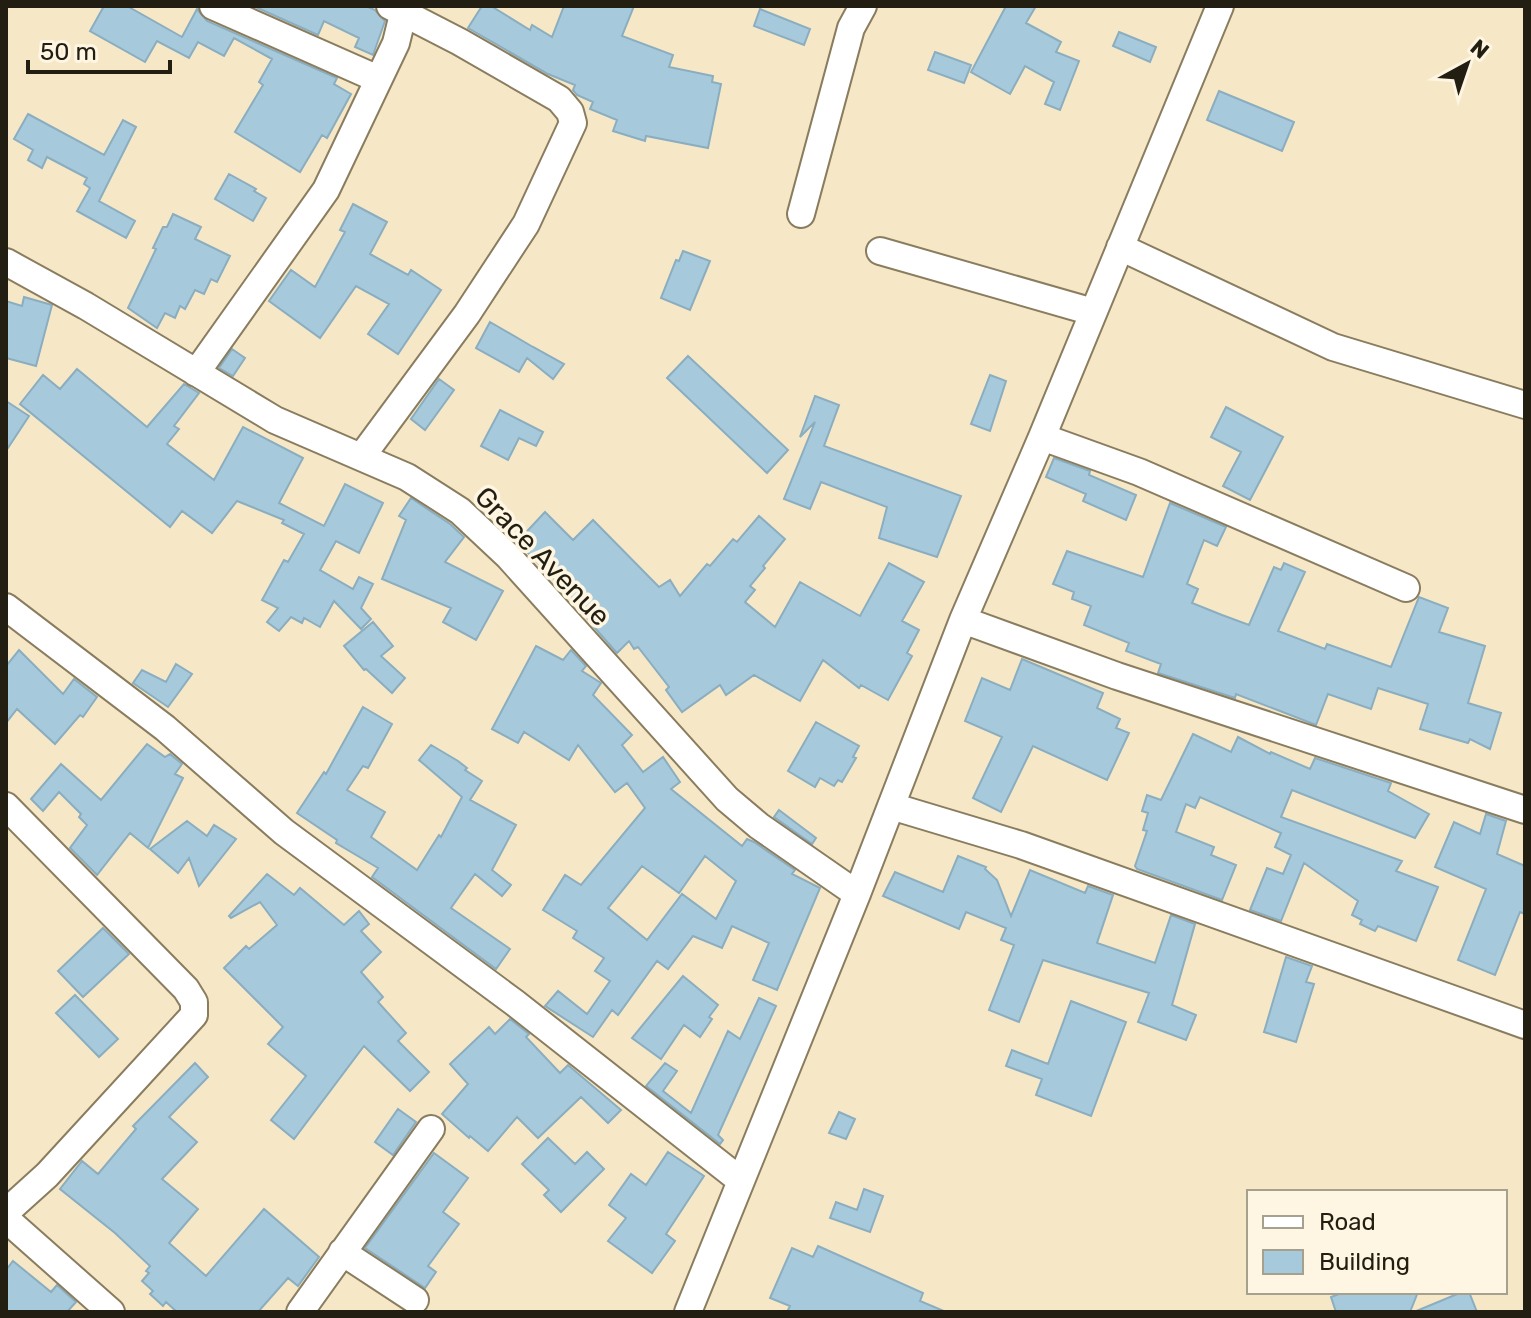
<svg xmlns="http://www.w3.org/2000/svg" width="1531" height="1318" viewBox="0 0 1531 1318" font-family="Rubik,sans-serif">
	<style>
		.building { fill: #a6cadc; stroke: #8aadbf; stroke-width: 2; fill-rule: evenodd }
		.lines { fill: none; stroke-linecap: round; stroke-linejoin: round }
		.minor-casing { stroke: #8a7d5f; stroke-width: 30 }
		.minor { stroke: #fff; stroke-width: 26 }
		.labels { text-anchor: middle; stroke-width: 7; stroke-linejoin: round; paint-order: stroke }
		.street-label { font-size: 28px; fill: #231e12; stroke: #fef6e2 }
	</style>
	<rect width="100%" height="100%" fill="#f6e8c7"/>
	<path class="building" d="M104,6H127L182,37L197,9L207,21L337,78L334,84L351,94L327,138L322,135L300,172L235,132L263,85L259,82L272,59L234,38L224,56L198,42L189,58L157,41L145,62L90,31Z
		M253,6H366L375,10L385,21L373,55L355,47L359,38L324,21L318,35Z
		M482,6H491L530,30L532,25L552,37L564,6H634L622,36L673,55L669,67L713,76L712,82L721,84L708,148L646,136L645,141L613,131L617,120L590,109L593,102L577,95L573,90L575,85L548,74L468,28Z
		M1006,6H1036L1026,23L1061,42L1056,52L1079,61L1060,110L1045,104L1054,82L1025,66L1010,94L971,72Z
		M760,9L810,29L804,45L754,26Z
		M1119,32L1156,47L1150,62L1113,46Z
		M935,52L971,65L964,83L928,70Z
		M1219,91L1294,122L1282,151L1207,120Z
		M28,114L104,155L123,120L136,127L99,201L135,221L126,238L77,211L90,188L84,184L87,178L47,157L42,168L28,160L33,150L14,139Z
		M229,174L256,189L254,191L266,198L253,221L215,199Z
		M353,204L387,222L370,254L408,275L411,270L441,290L398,354L368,334L389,304L356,286L320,338L269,301L291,270L315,287L345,232L340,230Z
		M173,214L201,227L195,239L230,256L217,282L211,279L204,294L195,290L185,309L180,306L175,318L165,313L157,328L128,308L156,249L153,248L163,227H167Z
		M683,251L710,261L690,310L661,298L676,260L679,261Z
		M24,297L52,305L36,366L6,358V301L22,306Z
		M490,322L533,347L564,364L553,379L527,358L519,372L476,348Z
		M232,349L245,358L233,376L219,368Z
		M688,356L788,450L767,473L667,378Z
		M77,369L147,427L184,384L199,393L174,426L179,429L167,444L214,480L243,427L303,458L279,503L324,526L345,484L383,503L359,553L336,541L320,570L353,589L359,577L373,584L361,608L371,619L361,629L334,601L320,627L304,618L302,623L291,617L279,631L267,622L278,608L262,600L284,560L288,562L304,534L282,523L284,520L237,501L212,533L182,511L170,527L20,404L43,375L60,389Z
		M990,375L1006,381L990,431L971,424Z
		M439,379L454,390L425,430L411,419Z
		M815,396L839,405L824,446L961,496L937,557L879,538L887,507L821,482L810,509L784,499L815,422L800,437Z
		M6,401L29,416L6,451Z
		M1226,407L1283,437L1250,500L1223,486L1241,452L1211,437Z
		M500,410L543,432L536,446L519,438L508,460L481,446Z
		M1054,458L1090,471L1089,475L1136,495L1126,520L1083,501L1086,494L1046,477Z
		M411,498L450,524L464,537L445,562L503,591L476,640L443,622L451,608L382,579L406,520L399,516Z
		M1170,503L1226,527L1217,546L1204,540L1187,584L1198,589L1192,603L1222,615L1249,625L1274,567L1281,570L1284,563L1305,572L1278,631L1325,649L1327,644L1391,667L1419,597L1448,608L1439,632L1485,646L1468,703L1501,713L1490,749L1470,739L1468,743L1420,729L1428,704L1378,688L1371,709L1328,694L1316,725L1236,694L1235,698L1158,673L1161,664L1126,651L1129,643L1084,625L1091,606L1072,599L1074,592L1053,584L1067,551L1143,577Z
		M545,512L573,540L593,520L659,587L670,580L680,596L707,564L710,566L733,539L737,542L759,516L785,539L763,566L765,568L750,586L755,590L745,602L775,627L800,582L860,616L889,563L924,582L902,621L919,630L907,653L912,656L888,700L861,685L859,688L823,660L800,701L754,675L726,695L720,685L682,712L666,690L669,687L638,647L634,649L629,641L617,653L594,627L571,596L517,542Z
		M373,622L393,646L381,656L405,678L392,693L366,669L364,670L344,646Z
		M536,646L563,660L571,650L586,666L582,671L601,683L593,695L632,735L622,745L643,772L663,757L680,782L671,789L742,846L747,839L754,842L795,870L792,874L820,888L777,990L753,980L769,943L732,926L722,948L693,936L668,969L657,961L618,1015L612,1010L593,1037L545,1006L558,991L587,1014L610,981L595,971L604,958L573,938L577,931L543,910L565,875L581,885L645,808L627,783L615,792L578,745L569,760L524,732L518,743L492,729ZM705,856L736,881L716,919L682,894L647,940L608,908L642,866L679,893Z
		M19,650L63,694L74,679L97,697L83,717L80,715L55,744L17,709L6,723V666Z
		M1022,659L1103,693L1097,708L1120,719L1116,728L1129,733L1107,780L1033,746L1001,812L973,798L1002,737L965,721L982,678L1010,690Z
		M176,664L192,674L168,707L133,683L142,670L166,682Z
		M363,707L392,724L368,768L363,766L347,790L385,812L371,837L417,870L439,835L441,837L462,797L419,760L431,745L458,761L467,768L465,770L482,781L470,800L516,825L492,870L511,885L502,896L475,874L451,908L510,949L496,969L372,877L378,868L336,843L337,840L297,813L324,772L326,774Z
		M816,722L859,746L853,757L856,758L842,782L838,780L834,786L820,778L815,787L788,771Z
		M1193,734L1231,752L1238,737L1270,754L1271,752L1310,769L1315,758L1391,783L1388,791L1429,814L1415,838L1292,790L1281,817L1402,861L1396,871L1438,887L1416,941L1378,926L1375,931L1360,924L1362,920L1352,915L1358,901L1304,863L1281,921L1250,910L1267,868L1283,874L1291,855L1275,847L1281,833L1200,797L1195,808L1186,804L1176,832L1214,847L1211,855L1236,865L1222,900L1137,869L1135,866L1147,831L1143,830L1148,813L1142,811L1147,795L1161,800Z
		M147,744L165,757L170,754L182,764L175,774L183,778L148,848L130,833L97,875L70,848L87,825L79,817L81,814L59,792L43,811L31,799L61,764L101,800Z
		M779,810L816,838L812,844L774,817Z
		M1486,814L1506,821L1497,854L1525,866V914L1520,912L1495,975L1458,960L1486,889L1435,867L1454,822L1480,834Z
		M187,821L207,836L214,825L236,839L199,886L189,858L178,873L150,849Z
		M958,856L986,867L985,869L997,880L1011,916L1030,870L1085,893L1088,886L1113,895L1097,943L1155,963L1171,915L1195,924L1172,1005L1196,1015L1186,1040L1138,1022L1149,993L1043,960L1019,1022L989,1010L1014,945L1001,940L1006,928L966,912L959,929L883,896L895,872L943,892Z
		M267,874L294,895L300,888L344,925L359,911L369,924L361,931L381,952L361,972L383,997L378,1002L406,1033L398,1041L429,1072L410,1091L364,1046L294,1139L271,1120L306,1076L268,1044L283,1027L224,968L246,946L249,949L277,925L260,902L231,918L229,916Z
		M103,928L129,954L83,997L58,971Z
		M1286,957L1312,966L1306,982L1314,984L1296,1042L1264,1032Z
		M683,976L718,1005L709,1017L712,1019L700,1037L684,1025L661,1059L632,1038Z
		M75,995L118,1039L99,1057L56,1013Z
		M759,998L776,1006L718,1135L723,1140L720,1144L646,1086L665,1063L677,1071L663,1091L691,1113L728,1031L740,1039Z
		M1071,1001L1126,1022L1091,1116L1036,1095L1042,1079L1006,1066L1012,1050L1048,1064Z
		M510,1019L529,1034L526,1037L560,1073L568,1065L621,1110L608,1123L581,1097L538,1138L517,1117L488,1151L470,1136L469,1138L442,1114L468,1084L450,1064L489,1027L495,1034Z
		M195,1063L208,1077L169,1117L197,1142L162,1179L198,1209L169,1243L206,1276L264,1209L319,1257L298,1286L288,1278L258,1312H177L166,1302L163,1306L150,1294L153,1291L142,1281L149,1273L146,1271L150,1266L115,1233L60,1189L82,1161L98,1174L136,1129L133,1126Z
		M398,1109L416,1122L393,1155L375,1142Z
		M839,1112L855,1119L846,1139L829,1133Z
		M548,1138L575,1164L587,1152L604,1169L561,1212L544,1195L549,1190L522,1164Z
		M668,1152L704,1176L666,1234L675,1241L652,1273L608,1241L626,1218L609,1205L631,1174L646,1185Z
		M434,1153L468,1178L443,1212L459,1224L428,1266L436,1272L425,1288L365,1248Z
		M864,1189L883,1196L870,1232L830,1218L836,1202L857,1210Z
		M818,1246L923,1293L920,1301L946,1312H787L790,1306L770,1298L792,1248L813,1257Z
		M13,1261L51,1292L57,1285L76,1302L67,1312H6V1270Z
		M1344,1292H1418L1410,1312H1336L1331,1297Z
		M1462,1292H1469L1477,1312H1414Z"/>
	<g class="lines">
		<defs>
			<path id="minor" d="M213,6L378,79
				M801,214L851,28L863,6
				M1120,247L1333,347L1525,405
				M880,251L1093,312
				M6,262L86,306L275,420L407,477L460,511L508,556L727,799L759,826L857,894
				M196,373L326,190L396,43L405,6
				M1042,437L1139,472L1406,588
				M362,456L467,314L526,224L573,123L570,112L559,99L460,42L390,6
				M6,607L165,728L284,832L515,1003L740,1180
				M963,620L1117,676L1525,810
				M6,806L186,989L194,1002V1015L47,1175L6,1212
				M891,806L1021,845L1525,1025
				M6,1219L111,1312
				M342,1252L415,1300
				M300,1312L431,1129
				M688,1312L857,894L963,620L1042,437L1220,6"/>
		</defs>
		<use href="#minor" class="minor-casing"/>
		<use href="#minor" class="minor"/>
	</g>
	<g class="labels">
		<g class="street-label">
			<text transform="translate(543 556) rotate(46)" y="10">Grace Avenue</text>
		</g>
	</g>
	<rect width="1531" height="1318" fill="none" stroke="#231e12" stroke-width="16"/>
	<rect x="1247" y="1190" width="260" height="104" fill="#fef6e2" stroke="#a6a08f" stroke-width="2"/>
	<rect x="1263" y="1216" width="40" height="12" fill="#ffffff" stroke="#a6a08f" stroke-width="2"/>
	<text x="1319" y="1230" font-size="24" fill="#231e12">Road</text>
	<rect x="1263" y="1250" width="40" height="24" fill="#a6cadc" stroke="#a6a08f" stroke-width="2"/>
	<text x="1319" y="1270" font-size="24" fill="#231e12">Building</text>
	<g transform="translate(1467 64) rotate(40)" stroke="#fef6e2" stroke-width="6" paint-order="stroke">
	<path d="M0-6L14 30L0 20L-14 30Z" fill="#231e12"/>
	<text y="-12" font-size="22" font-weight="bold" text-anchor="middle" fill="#231e12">N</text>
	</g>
	<path d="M28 60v12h142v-12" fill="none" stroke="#231e12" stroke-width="4"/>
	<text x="40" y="60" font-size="24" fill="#231e12" stroke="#fef6e2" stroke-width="6" paint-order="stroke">50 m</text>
</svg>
